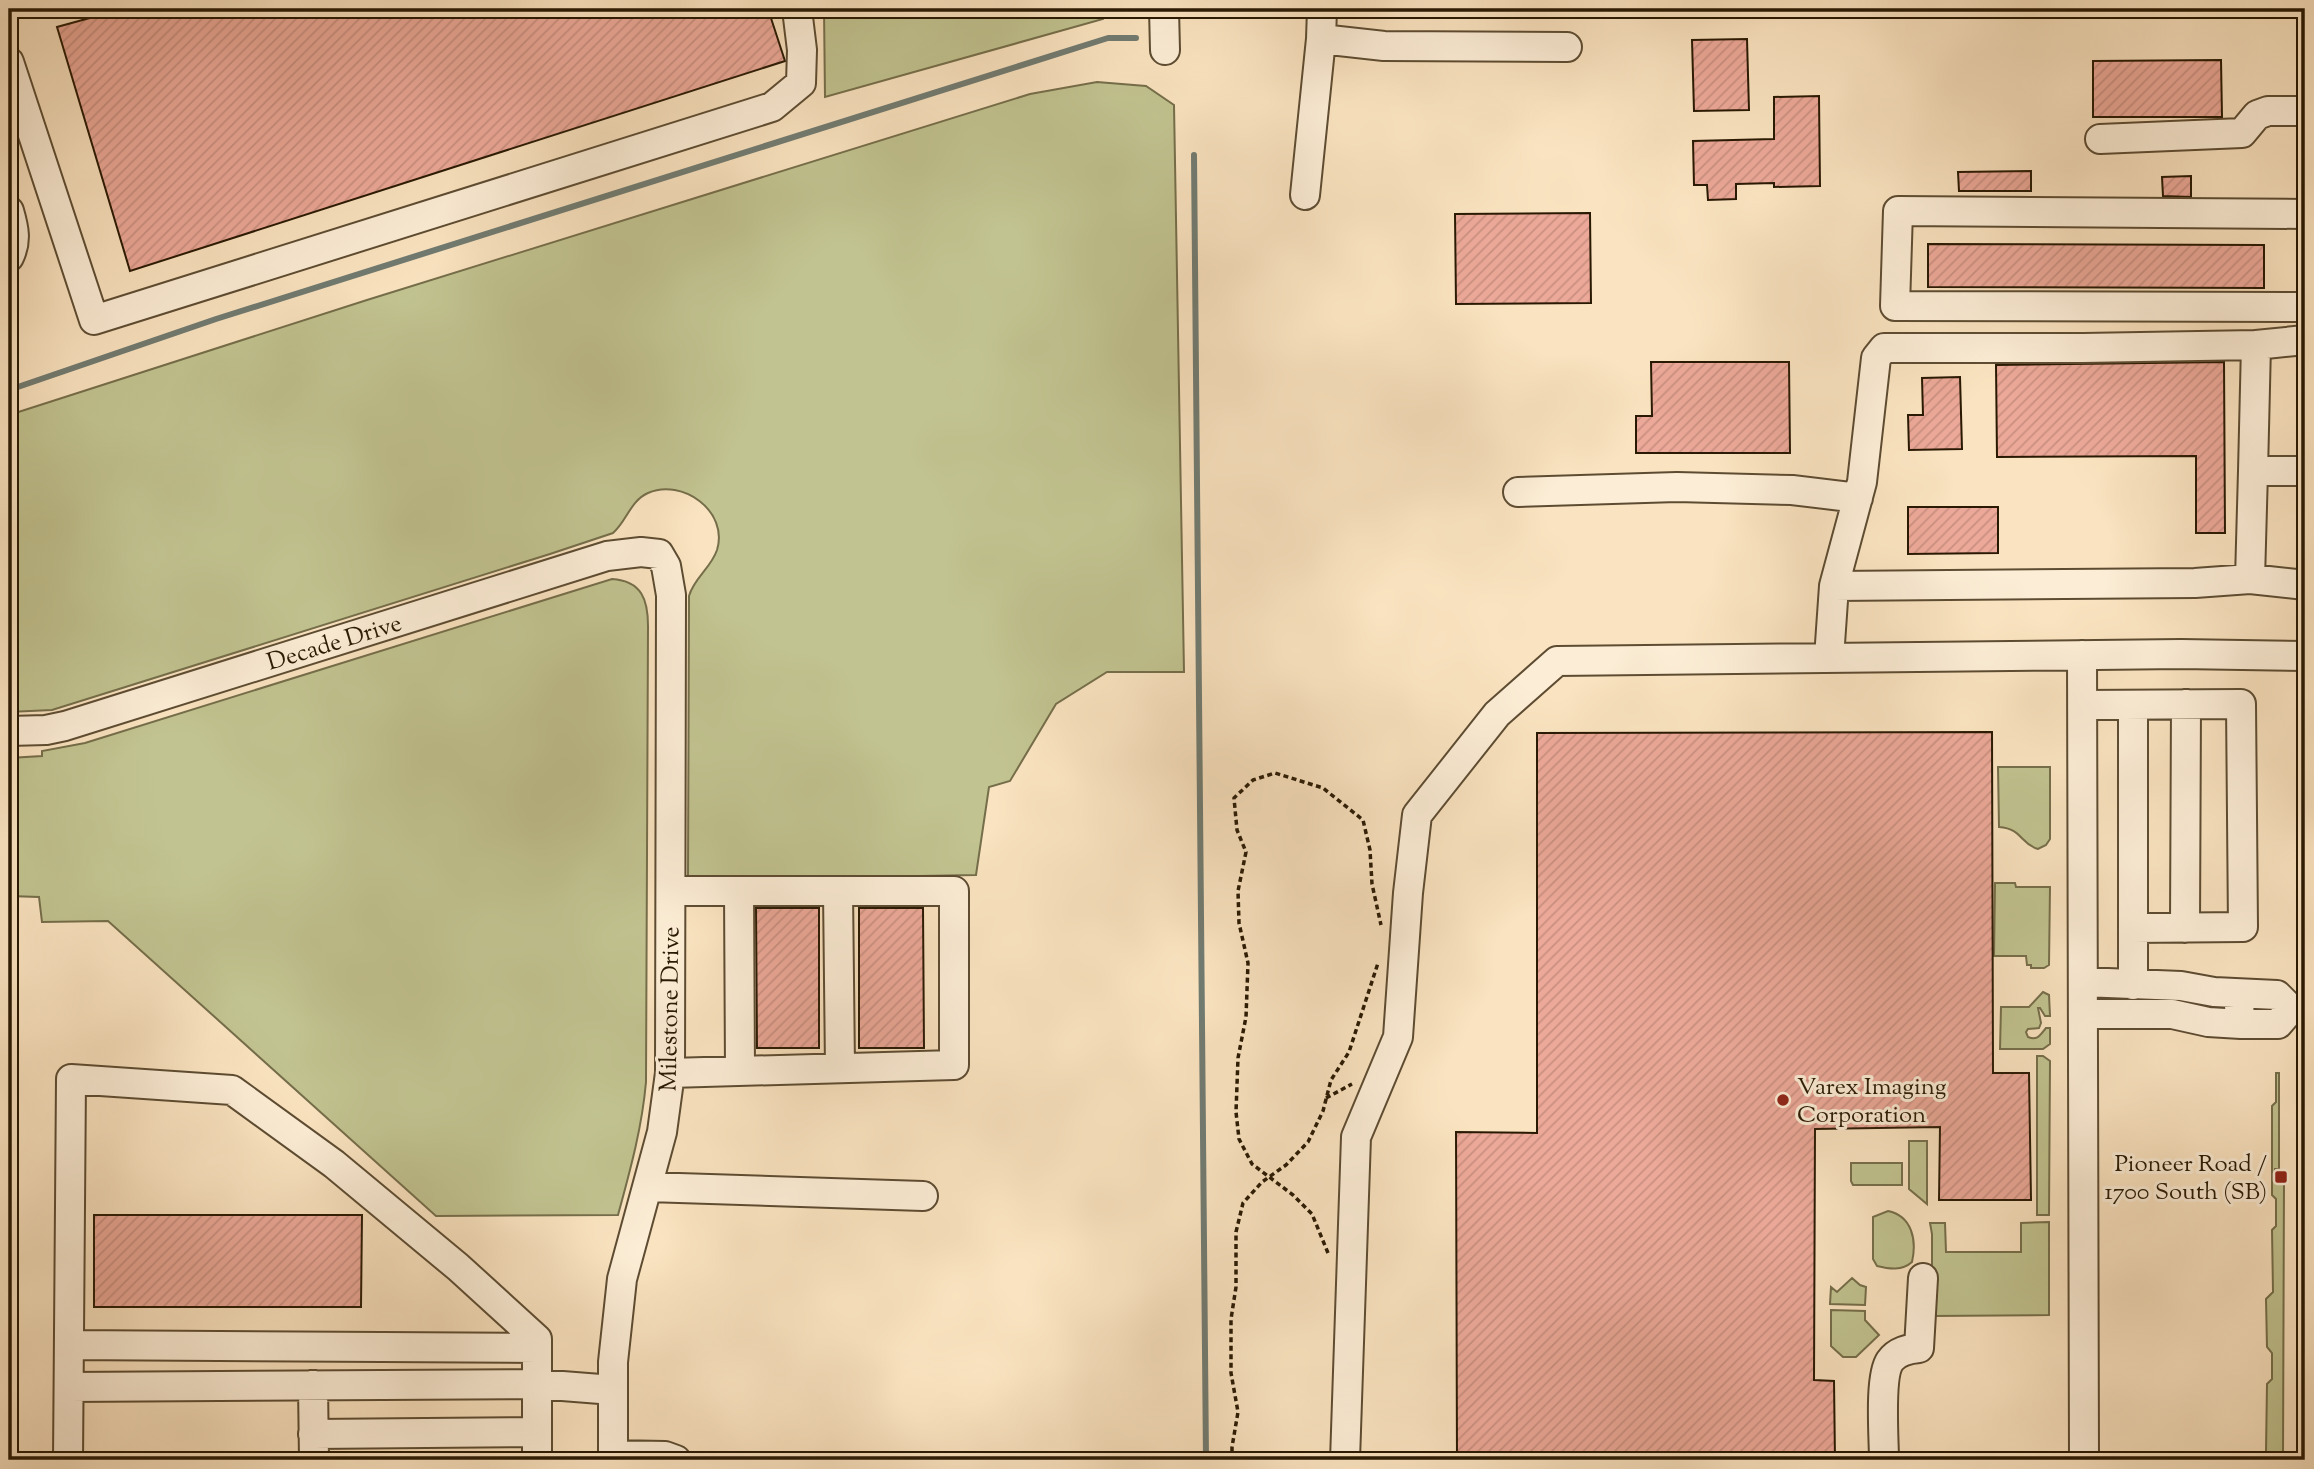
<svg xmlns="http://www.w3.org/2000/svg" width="2314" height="1469" viewBox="0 0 2314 1469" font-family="'Sorts Mill Goudy',serif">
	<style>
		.grass { fill: #c1c390; stroke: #756e4a; stroke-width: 2 }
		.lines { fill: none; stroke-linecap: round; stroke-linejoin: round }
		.stream { stroke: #717b71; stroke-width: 6 }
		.building { fill: url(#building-hatch); stroke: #291903; stroke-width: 2 }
		.minor-casing { stroke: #5d4c32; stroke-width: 32 }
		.path { stroke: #291903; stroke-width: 3.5; stroke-dasharray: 5 3.5; stroke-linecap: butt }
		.minor { stroke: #fcedd6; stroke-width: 28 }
		.poi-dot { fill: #8f2418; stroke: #fcedd6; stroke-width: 2.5 }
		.labels { text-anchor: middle; stroke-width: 6; stroke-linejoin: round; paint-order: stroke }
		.street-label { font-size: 24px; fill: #291903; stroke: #fcedd6 }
		.poi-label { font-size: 24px; fill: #291903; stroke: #fcedd6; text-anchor: start }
	</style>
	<defs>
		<pattern id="building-hatch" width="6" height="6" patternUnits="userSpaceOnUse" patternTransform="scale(1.75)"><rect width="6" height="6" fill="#eca898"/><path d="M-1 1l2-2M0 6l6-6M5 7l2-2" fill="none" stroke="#ca9081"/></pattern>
	</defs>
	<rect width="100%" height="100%" fill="#fae3c0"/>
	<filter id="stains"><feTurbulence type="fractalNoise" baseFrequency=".00286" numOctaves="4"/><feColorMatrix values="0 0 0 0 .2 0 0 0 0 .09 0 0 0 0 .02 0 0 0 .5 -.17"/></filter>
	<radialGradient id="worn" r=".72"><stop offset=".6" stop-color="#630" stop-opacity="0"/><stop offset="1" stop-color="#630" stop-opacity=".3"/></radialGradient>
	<path class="grass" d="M824,9H1106L1103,19L825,97Z
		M1097,82L1146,86L1174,105L1184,672H1107L1056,704L1010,781L989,787L976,875L688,880L689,596C694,578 711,568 717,550C729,511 682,478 648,493C630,501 627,521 613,533L550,554L52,710L9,712V415L367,300L1030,94Z
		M612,579C642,581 648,600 648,626L646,1082C642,1128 630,1171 618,1215L436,1216L108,921L42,922L39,897L9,896V758L42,756V751L85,743Z
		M1998,767H2050V839L2046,845L2038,849C2019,843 2023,829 1999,827Z
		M1995,883H2015L2016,887H2050L2049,965L2044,968H2031V965H2027L2026,956H1994Z
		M2043,992L2049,995L2050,1016H2045L2040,1008H2038L2041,1023L2039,1028L2028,1029L2026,1032L2028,1037C2038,1041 2040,1035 2046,1028H2050V1044L2043,1049H2000L2001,1007H2029Z
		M2037,1056H2043L2050,1061L2049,1215H2037Z
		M2276,1073H2279V1169H2275V1178H2284L2283,1460H2274L2266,1452L2267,1384L2272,1379V1353L2267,1347L2266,1299L2273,1292L2272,1230L2276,1226V1199L2272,1195V1106L2276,1102Z
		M1909,1141H1927V1204L1909,1189Z
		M1851,1163H1902V1185H1853L1851,1181Z
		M1888,1211C1912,1216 1917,1240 1912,1262C1902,1271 1889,1269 1877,1266L1873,1259V1217Z
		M2049,1222V1315L1932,1316V1234L1930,1223H1945L1946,1252H2021V1223Z
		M1852,1278L1860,1285L1866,1287L1865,1305L1830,1304L1831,1287L1837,1292Z
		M1831,1310L1865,1311V1320L1879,1335L1856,1357H1843L1831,1346Z"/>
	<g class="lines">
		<path class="stream" d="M1194,155L1206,1460
			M9,390L216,319L1108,38H1136"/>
	</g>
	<path class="building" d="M95,9H768L785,61L130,271L57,27L97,16Z
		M1747,39L1749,110L1694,111L1692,40Z
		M2221,60L2222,117H2093V61Z
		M1819,96L1820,186L1774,187V183L1736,184V199L1708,200L1707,185H1694L1693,141L1774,139V97Z
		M2031,171V191H1959L1958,172Z
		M2191,176V197L2163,196L2162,177Z
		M1590,213L1591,303L1456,304L1455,214Z
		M1928,244L2264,245V288L1928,287Z
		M1651,362H1789L1790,453H1636V416H1652Z
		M2224,362L2225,533H2196V456L1997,457L1996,365Z
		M1960,377L1962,449L1909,450L1908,415H1923L1922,378Z
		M1908,507H1998V553L1908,554Z
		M1992,732L1993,1073H2029L2031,1200H1939L1940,1127L1815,1129L1814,1380L1834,1381L1835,1460H1457L1456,1132L1537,1133V733Z
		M756,908H819V1048H757Z
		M859,908H923L924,1048H859Z
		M94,1215H362L361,1307H94Z"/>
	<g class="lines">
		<defs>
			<path id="minor" d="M1164,9L1165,50
				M1322,9L1321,39L1384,46L1567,47
				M9,62L94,320L772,107L801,83L802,50L797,9
				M2100,139L2242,133L2257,115L2268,111H2305
				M1305,195L1321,39
				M9,211C14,228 17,241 9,257
				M2305,214L1898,211L1895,306L2305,307
				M2305,340L2256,345L2253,471H2305
				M2253,471L2250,579L2305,585
				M1518,492L1677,487L1792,490L1858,498
				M1834,586L1862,482L1876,358L1884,348H2083L2256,345
				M2082,655L2084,1460
				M1829,658L1834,586L2195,583L2250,579
				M2083,705L2241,704L2243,927L2133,928V985
				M2133,705V928
				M9,731L46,730L65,726L607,556L641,552L659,554L666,566L671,595L670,1073L662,1132L622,1279L613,1362V1460
				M739,891L740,1070
				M838,891L840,1068
				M2185,928L2186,704
				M2083,982L2181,986L2214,992L2277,995L2291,1009H2305
				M2239,1006L2241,1024H2278L2291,1009
				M2083,1014H2172L2208,1022L2241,1024
				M670,1073L954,1065V891H671
				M648,1187L923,1196
				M69,1345L537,1348
				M313,1385L314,1460
				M69,1387L537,1384L613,1390
				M313,1434L537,1432
				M613,1455L665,1456L676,1460
				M68,1460L71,1079L232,1090L334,1164L458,1267L537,1339V1460
				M1345,1460L1356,1137L1398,1037L1408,893L1417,815L1497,714L1557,661L2181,654L2305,656
				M1884,1460C1884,1439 1879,1377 1890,1361C1897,1351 1908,1349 1919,1348L1923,1278"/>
		</defs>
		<use href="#minor" class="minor-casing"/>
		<path class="path" d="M1326,1098L1352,1084
			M1328,1253L1312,1214L1293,1195L1252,1164L1239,1139L1236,1112L1238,1058L1246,1017L1248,963L1239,923L1238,891L1246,852L1237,830L1234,798L1253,780L1275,773L1323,788L1363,820L1370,850L1372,884L1381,925
			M1232,1460V1447L1238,1412L1231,1373V1319L1236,1287V1232L1243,1203L1262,1182L1286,1165L1308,1142L1323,1111L1331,1080L1349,1052L1378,963"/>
		<use href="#minor" class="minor"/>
	</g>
	<g class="poi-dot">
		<circle cx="1783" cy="1100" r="7"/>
		<rect x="2274" y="1170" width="14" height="14" rx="3.5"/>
	</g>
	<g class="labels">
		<g class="street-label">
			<text transform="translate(334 642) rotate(-17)" y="8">Decade Drive</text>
			<text transform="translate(669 1009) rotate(-89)" y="8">Milestone Drive</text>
		</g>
		<g class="poi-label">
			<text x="1797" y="1094">Varex Imaging<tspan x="1797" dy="28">Corporation</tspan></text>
			<text x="2267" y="1171" text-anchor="end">Pioneer Road /<tspan x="2267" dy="28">1700 South (SB)</tspan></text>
		</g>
	</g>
	<rect width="2314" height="1469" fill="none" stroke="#fae3c0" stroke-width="35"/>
	<rect x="10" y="10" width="2293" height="1448" fill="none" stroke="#291903" stroke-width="3.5"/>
	<rect x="18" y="18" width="2279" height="1434" fill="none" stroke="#291903" stroke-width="2"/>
	<rect width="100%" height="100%" filter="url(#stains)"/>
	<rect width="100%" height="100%" fill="url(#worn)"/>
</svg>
